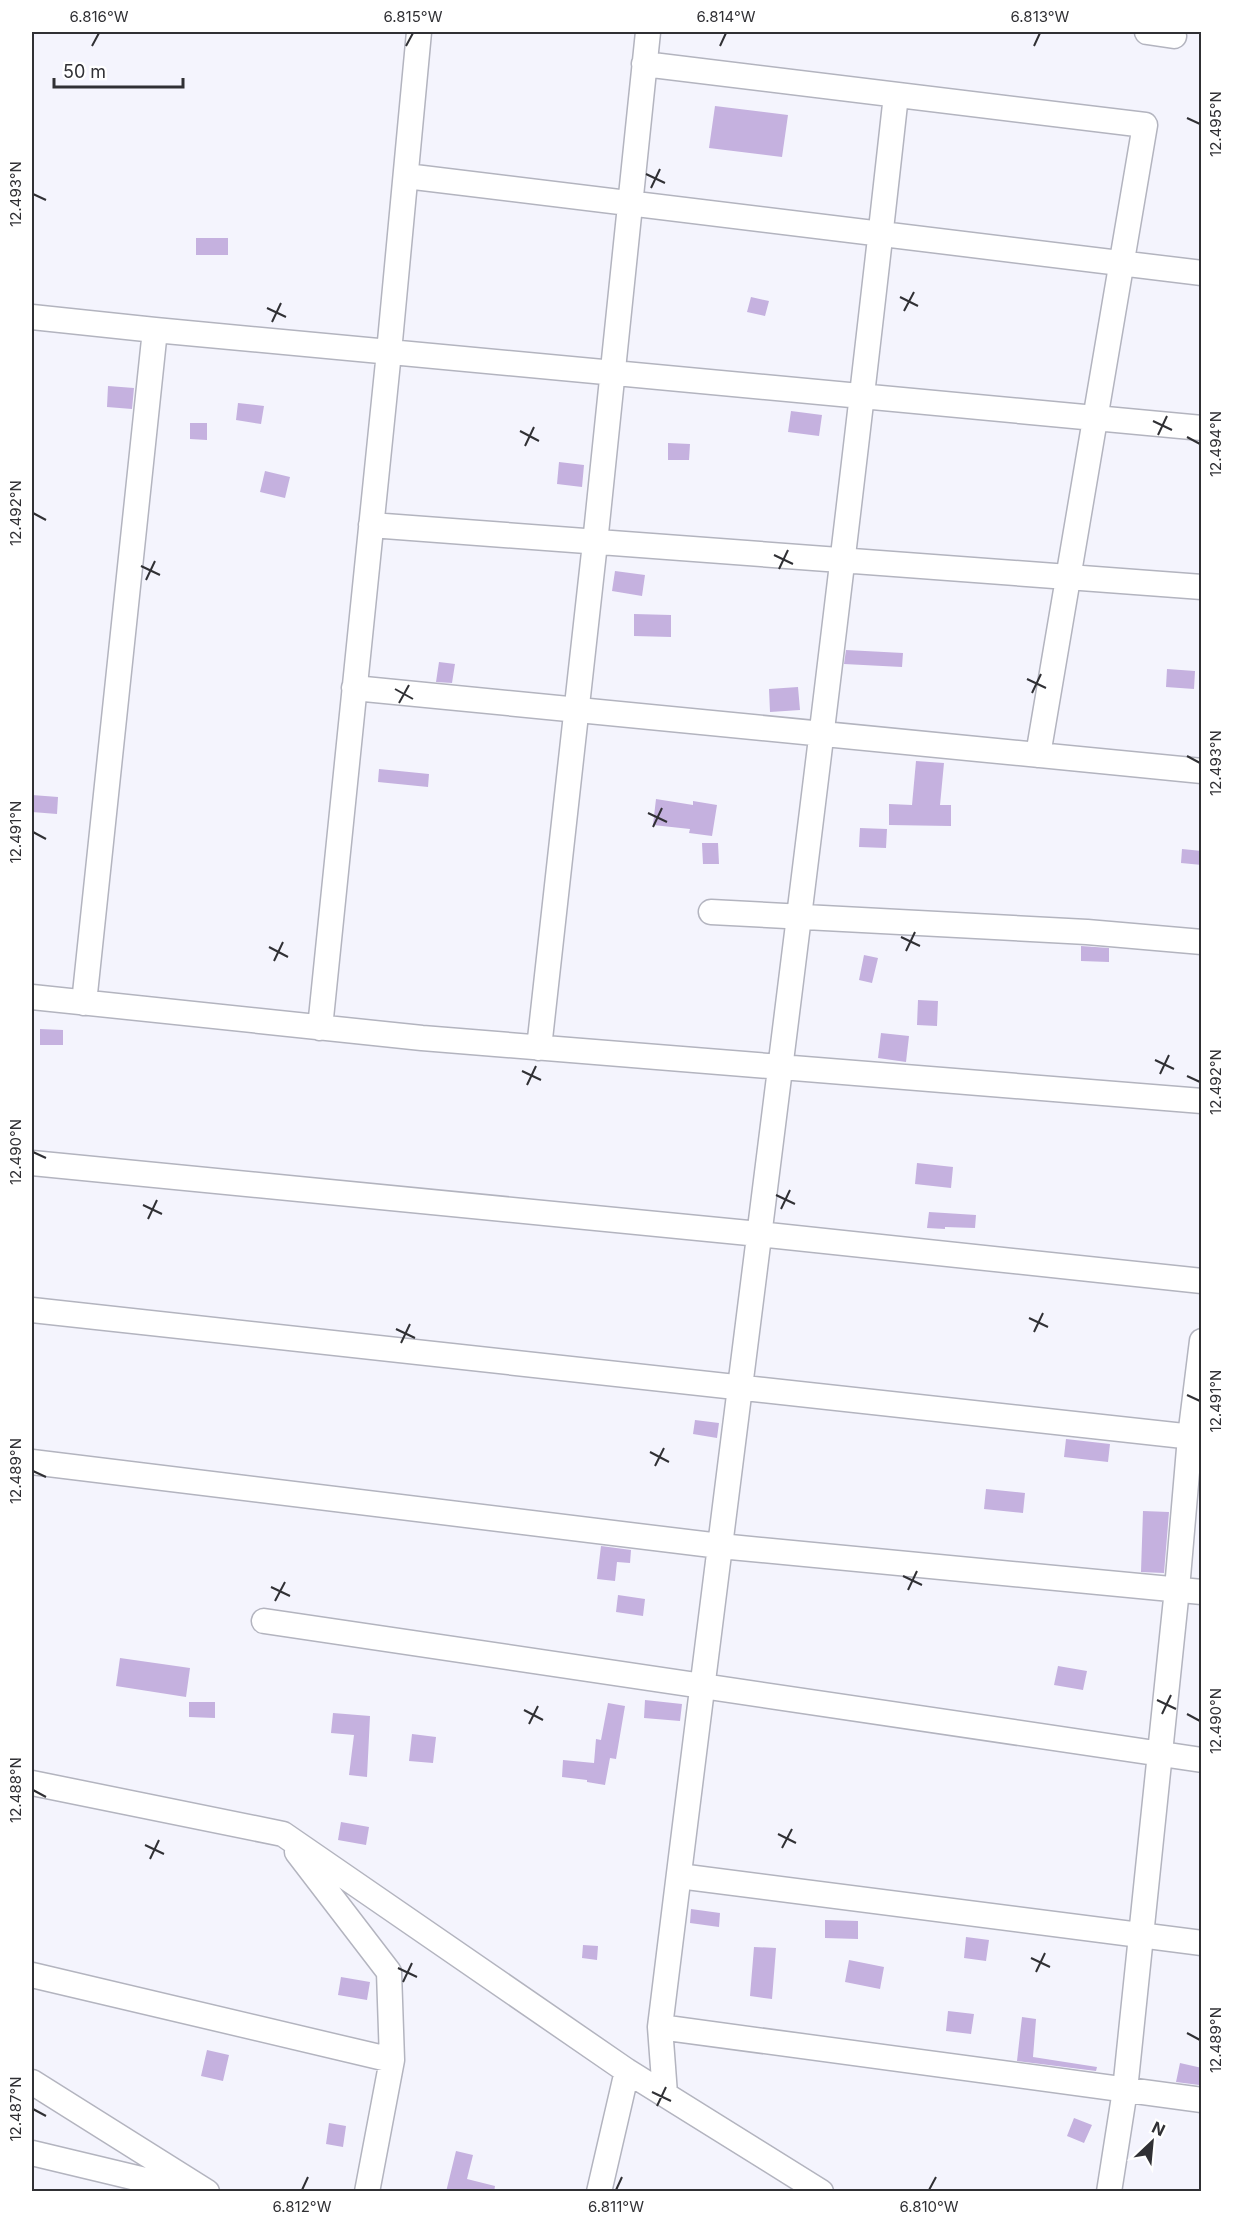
<svg xmlns="http://www.w3.org/2000/svg" width="1233" height="2223" viewBox="0 0 1233 2223" font-family="Inter,sans-serif">
	<style>
		.building { fill: #c5b1df }
		.lines { fill: none; stroke-linecap: round; stroke-linejoin: round }
		.minor-casing { stroke: #b3b4bf; stroke-width: 27 }
		.minor { stroke: #fff; stroke-width: 24 }
		.ticks { fill: none; stroke: #303034; stroke-width: 2 }
		.neatline { fill: none; stroke: #303034; stroke-width: 2 }
		.ticks-label { font-size: 15px; text-anchor: middle; fill: #303034 }
	</style>
	<rect width="100%" height="100%" fill="#f4f4fd"/>
	<path class="building" d="M715,106L788,115L782,157L709,148Z
		M196,238H228V255H196Z
		M751,297L769,301L765,316L747,312Z
		M108,386L134,388L132,409L107,407Z
		M238,403L264,406L261,424L236,420Z
		M791,411L822,415L819,436L788,432Z
		M190,423H207V440L190,439Z
		M668,443L690,444L689,460H668Z
		M559,462L584,465L582,487L557,484Z
		M265,471L290,477L285,498L260,492Z
		M615,571L645,575L642,596L612,591Z
		M634,614L671,615V637L634,636Z
		M846,650L903,653L902,667L844,664Z
		M439,662L455,664L452,683L436,682Z
		M1167,669L1195,671L1194,689L1166,687Z
		M798,687L800,710L770,712L769,689Z
		M916,761L944,763L940,805H951V826L889,825V804L912,805Z
		M379,769L429,774L428,787L378,782Z
		M32,795L58,797L57,814L32,812Z
		M656,799L693,805V801L717,805L712,836L689,833L690,829L653,825Z
		M860,828L887,829L886,848L859,847Z
		M702,843H718L719,864H703Z
		M1182,849L1202,851V865L1181,863Z
		M1081,946L1109,948V962L1081,961Z
		M864,955L878,958L872,983L859,980Z
		M918,1000L938,1001L937,1026L917,1025Z
		M40,1029L63,1030V1045H40Z
		M881,1033L909,1036L906,1062L878,1058Z
		M917,1163L953,1167L951,1188L915,1184Z
		M929,1212L976,1215L975,1228L945,1227V1229L927,1228Z
		M695,1420L719,1423L717,1438L693,1434Z
		M1066,1439L1110,1444L1108,1462L1064,1457Z
		M986,1489L1025,1493L1023,1513L984,1509Z
		M1143,1511L1169,1512L1164,1573L1141,1572Z
		M601,1546L631,1550L630,1563L617,1562L615,1581L597,1579Z
		M618,1595L645,1599L643,1616L616,1612Z
		M120,1658L190,1668L186,1697L116,1686Z
		M1058,1666L1087,1671L1083,1690L1054,1685Z
		M645,1700L682,1704L680,1721L644,1718Z
		M189,1702H215V1718L189,1717Z
		M608,1703L625,1706L616,1759L610,1758L605,1785L587,1782V1780L562,1777L563,1760L594,1763L596,1739L601,1740Z
		M333,1713L370,1716L367,1777L349,1775L354,1735L331,1733Z
		M412,1734L436,1737L433,1763L409,1761Z
		M341,1822L369,1827L366,1845L338,1840Z
		M691,1909L720,1913L719,1927L690,1923Z
		M825,1920L858,1921V1939L825,1938Z
		M966,1937L989,1940L986,1961L964,1958Z
		M583,1945L598,1946L597,1960L582,1958Z
		M754,1947L776,1948L772,1999L750,1996Z
		M849,1960L884,1967L880,1989L845,1982Z
		M341,1977L370,1982L367,2000L338,1995Z
		M948,2011L974,2014L971,2034L946,2031Z
		M1022,2017L1036,2019L1033,2057L1097,2067L1096,2071L1017,2061Z
		M207,2050L229,2055L223,2081L201,2076Z
		M1180,2063L1202,2068L1199,2085L1176,2082Z
		M1074,2118L1092,2125L1084,2143L1067,2136Z
		M329,2123L346,2126L343,2147L326,2144Z
		M456,2151L473,2155L467,2179L495,2186L494,2192H446Z"/>
	<g class="lines">
		<defs>
			<path id="minor" d="M1147,32L1174,36
				M644,64L1145,125L1038,755
				M406,176L1202,273
				M32,317L155,330L1202,428
				M371,525L1202,587
				M354,688L1202,771
				M711,912L1087,932L1202,942
				M32,997L422,1038L1202,1101
				M84,1003L155,330
				M320,1028L389,352L419,32
				M539,1048L595,543L648,32
				M32,1163L759,1234L1202,1281
				M32,1310L1202,1438
				M32,1462L720,1546L1202,1592
				M264,1621L1202,1760
				M32,1783L283,1834L627,2071L821,2192
				M297,1852L389,1972L392,2060L367,2192
				M679,1876L1202,1943
				M32,1975L392,2060
				M660,2027L1202,2100
				M32,2082L207,2192
				M665,2094L660,2027C739,1383 825,740 896,95
				M32,2153L195,2192
				M599,2192L627,2071
				M1109,2192L1125,2090L1177,1589L1190,1437L1202,1341"/>
		</defs>
		<use href="#minor" class="minor-casing"/>
		<use href="#minor" class="minor"/>
	</g>
	<path class="ticks" d="M92,46L99,33M406,46L413,33M720,46L726,33M1034,46L1040,33M1187,118L1200,124M646,174L665,183M651,188L660,169M33,194L46,200M900,297L918,306M267,308L286,317M904,311L914,292M272,322L281,303M1153,421L1172,430M520,431L539,441M1158,435L1167,416M1187,437L1200,444M525,446L534,427M33,513L46,520M774,555L793,564M141,566L160,575M779,569L788,550M146,580L155,561M1027,679L1046,688M395,689L413,699M1032,693L1041,674M399,703L409,685M1187,756L1200,763M648,813L667,822M653,827L662,808M33,832L46,839M901,937L920,946M269,947L288,957M906,951L915,932M274,961L283,942M1155,1060L1174,1069M522,1071L541,1080M1160,1074L1169,1055M1187,1076L1200,1082M527,1085L536,1066M33,1152L46,1158M776,1195L795,1204M143,1205L162,1214M781,1209L790,1190M148,1219L157,1200M1029,1318L1048,1327M396,1329L415,1338M1034,1332L1043,1313M401,1343L410,1324M1187,1395L1200,1401M650,1452L669,1462M655,1466L664,1448M33,1471L46,1477M903,1576L922,1585M271,1587L290,1596M908,1590L917,1571M275,1601L285,1582M1157,1700L1176,1709M524,1710L543,1720M1162,1714L1171,1695M1187,1714L1200,1721M529,1724L538,1706M33,1790L46,1797M778,1834L796,1843M145,1845L164,1854M782,1848L792,1829M150,1859L159,1840M1031,1958L1050,1967M398,1968L417,1977M1036,1972L1045,1953M403,1982L412,1963M1187,2033L1200,2040M652,2092L671,2101M657,2106L666,2087M33,2109L46,2116M302,2190L308,2177M616,2190L622,2177M929,2190L936,2177"/>
	<rect width="1233" height="2223" fill="none" stroke="#ffffff" stroke-width="66"/>
	<g transform="translate(1152 2142) rotate(26)" stroke="#ffffff" stroke-width="4.5" paint-order="stroke">
	<path d="M0-4.5L10 22L0 15L-10 22Z" fill="#303034"/>
	<text y="-9" font-size="16" font-weight="bold" text-anchor="middle" fill="#303034">N</text>
	</g>
	<path d="M54 78v9h129v-9" fill="none" stroke="#303034" stroke-width="3"/>
	<text x="63" y="78" font-size="18" fill="#303034" stroke="#ffffff" stroke-width="4.5" paint-order="stroke">50 m</text>
	<rect x="33" y="33" width="1167" height="2157" class="neatline"/>
	<g class="ticks-label">
		<text x="99" y="22">6.816°W</text>
		<text x="413" y="22">6.815°W</text>
		<text x="726" y="22">6.814°W</text>
		<text x="1040" y="22">6.813°W</text>
		<text transform="translate(1216 124) rotate(-90)" y="5">12.495°N</text>
		<text transform="translate(16 194) rotate(-90)" y="5">12.493°N</text>
		<text transform="translate(1216 444) rotate(-90)" y="5">12.494°N</text>
		<text transform="translate(16 513) rotate(-90)" y="5">12.492°N</text>
		<text transform="translate(1216 763) rotate(-90)" y="5">12.493°N</text>
		<text transform="translate(16 832) rotate(-90)" y="5">12.491°N</text>
		<text transform="translate(1216 1082) rotate(-90)" y="5">12.492°N</text>
		<text transform="translate(16 1152) rotate(-90)" y="5">12.490°N</text>
		<text transform="translate(1216 1401) rotate(-90)" y="5">12.491°N</text>
		<text transform="translate(16 1471) rotate(-90)" y="5">12.489°N</text>
		<text transform="translate(1216 1721) rotate(-90)" y="5">12.490°N</text>
		<text transform="translate(16 1790) rotate(-90)" y="5">12.488°N</text>
		<text transform="translate(1216 2040) rotate(-90)" y="5">12.489°N</text>
		<text transform="translate(16 2109) rotate(-90)" y="5">12.487°N</text>
		<text x="302" y="2212">6.812°W</text>
		<text x="616" y="2212">6.811°W</text>
		<text x="929" y="2212">6.810°W</text>
	</g>
</svg>
